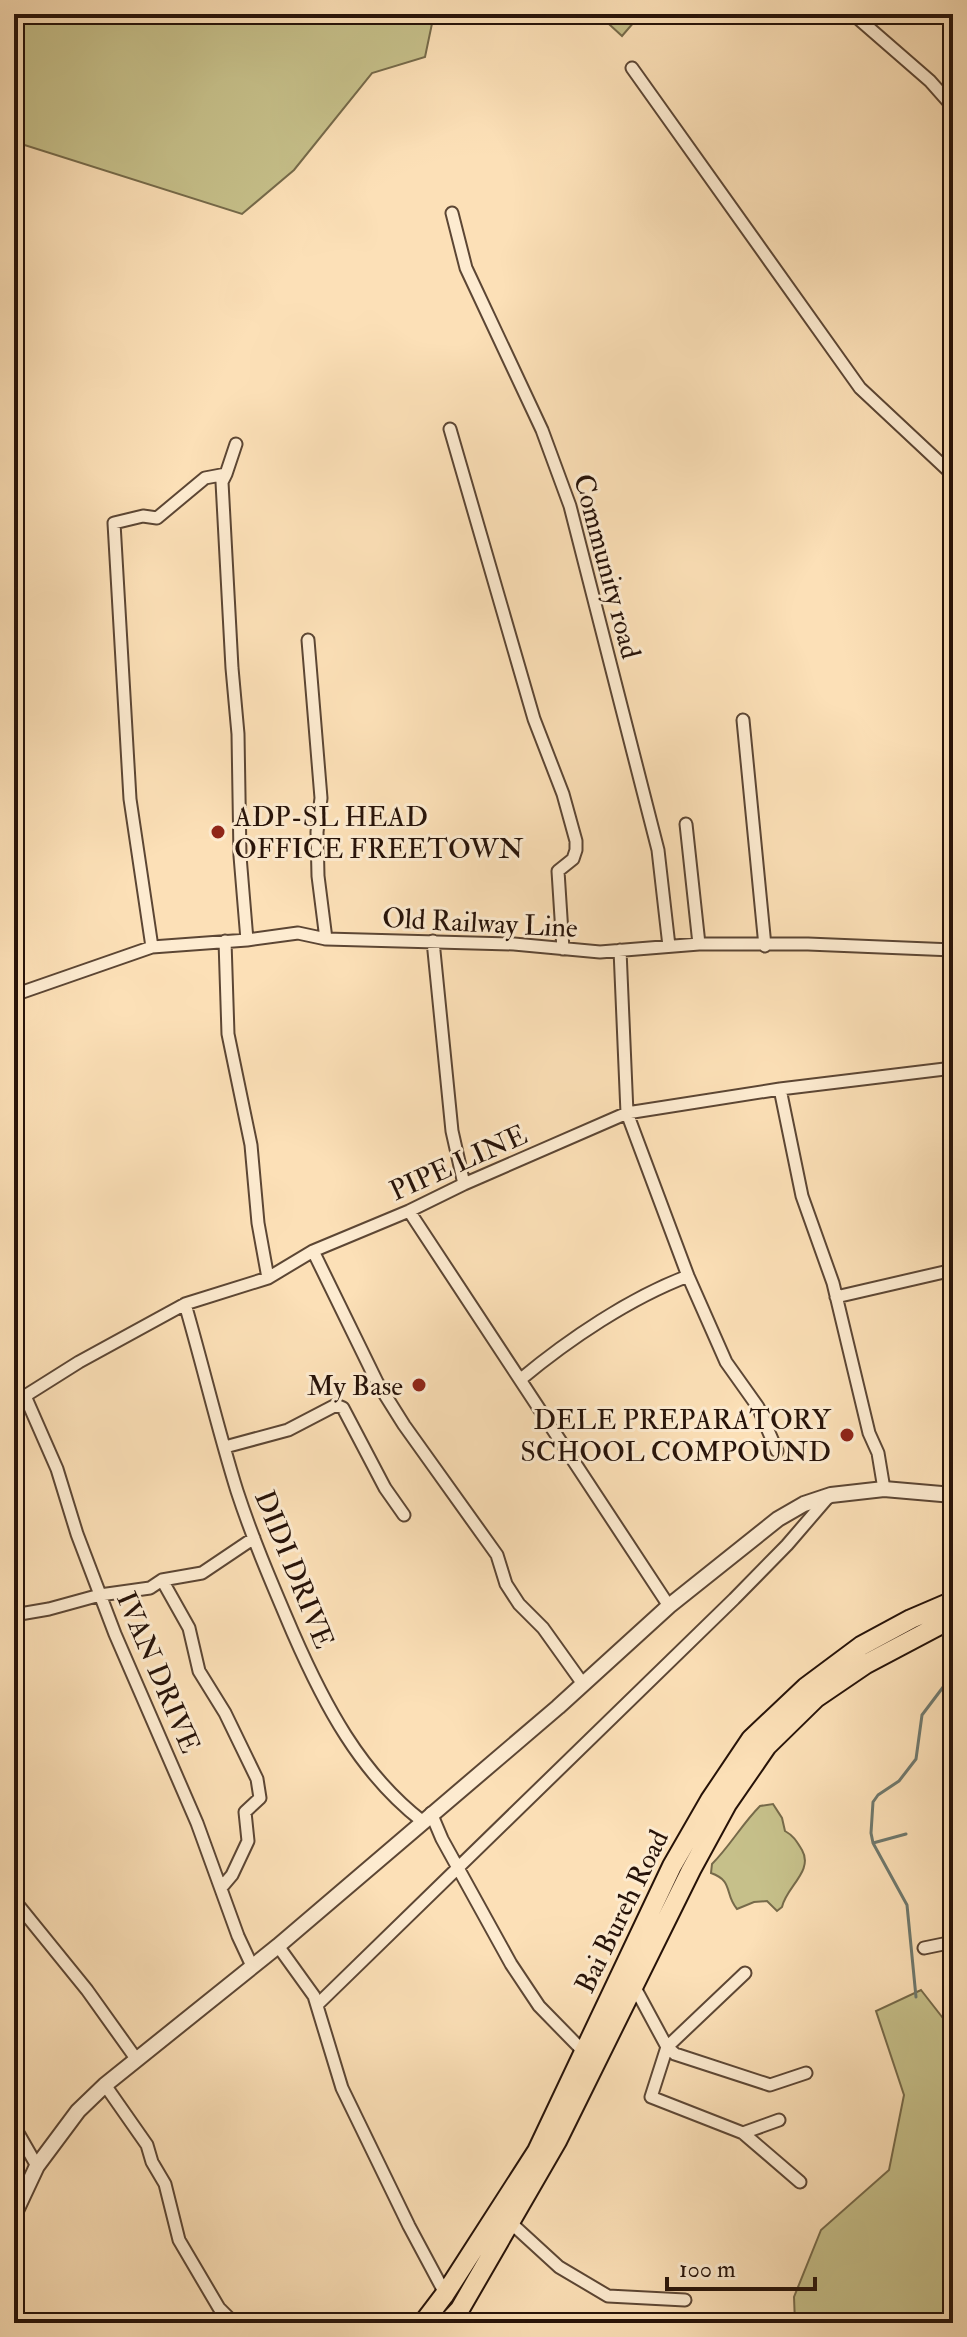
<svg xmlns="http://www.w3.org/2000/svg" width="967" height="2337" viewBox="0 0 967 2337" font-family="'IM FELL Double Pica',serif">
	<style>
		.green { fill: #c6c08a; stroke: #766a4a; stroke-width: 2 }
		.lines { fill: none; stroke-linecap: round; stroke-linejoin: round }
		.stream { stroke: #6f796e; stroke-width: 3 }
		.minor-casing { stroke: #5c4634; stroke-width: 15 }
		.tertiary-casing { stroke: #5c4634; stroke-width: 18 }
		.trunk-casing { stroke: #271309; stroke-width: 22 }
		.minor { stroke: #fdebd0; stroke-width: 11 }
		.tertiary { stroke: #fdebd0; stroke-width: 14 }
		.trunk { stroke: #fce0b7; stroke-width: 18 }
		.poi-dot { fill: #8f2418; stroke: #fdebd0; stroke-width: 3 }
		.labels { text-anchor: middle; stroke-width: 6; stroke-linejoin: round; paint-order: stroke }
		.street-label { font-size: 28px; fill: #271309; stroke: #fdebd0 }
		.poi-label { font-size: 28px; fill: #271309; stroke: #fdebd0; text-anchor: end }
	</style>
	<rect width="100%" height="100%" fill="#fce0b7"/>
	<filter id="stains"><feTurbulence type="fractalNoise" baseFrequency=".0025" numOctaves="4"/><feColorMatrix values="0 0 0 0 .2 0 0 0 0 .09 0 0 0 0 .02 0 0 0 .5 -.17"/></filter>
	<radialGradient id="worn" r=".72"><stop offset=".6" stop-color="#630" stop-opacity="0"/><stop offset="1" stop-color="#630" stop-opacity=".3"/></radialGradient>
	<path class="green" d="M14,14H434L425,57L372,73L294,170L242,214L15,142Z
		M598,14H641L622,36Z
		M773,1804L782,1818L785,1831C794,1836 797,1842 802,1850C814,1871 786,1887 782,1907L777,1911L767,1901L754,1902L737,1909C724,1894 734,1881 711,1873L712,1864C730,1846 742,1824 760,1806Z
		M921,1990L953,2031V2323H795L794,2297L821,2230L889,2170L904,2095L876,2011Z"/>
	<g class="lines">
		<path class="stream" d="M873,1843L906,1834
			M916,1997L907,1905L873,1843L871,1833L873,1802L878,1795L899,1781L916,1759L922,1715L953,1674"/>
		<defs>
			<path id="minor" d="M853,14L930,81L953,107
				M632,68L860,388L953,475
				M452,213L466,268L542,430L570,506L658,850L669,946
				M450,429L534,719L563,794L576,841V850L573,859L558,871L563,949
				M226,474L222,482L232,668L238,734L240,856L247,940
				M308,640L321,798L317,832L318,876L326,939
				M743,720L765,946
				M686,824L699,944
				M225,941L228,1034L251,1145L258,1223L268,1278
				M433,941L452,1131L464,1184
				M152,947L130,799L114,523L143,516L157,518L205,478L226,474L236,444
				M620,950L627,1113L688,1276L726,1362L758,1407L777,1451
				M14,995L152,947L247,940L298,933L326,939L514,944L600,952L699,944H808L953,950
				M780,1089L802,1196L833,1283L869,1433L878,1453L884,1489
				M409,1211L669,1606
				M313,1251L377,1382L404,1425L497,1555L506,1584L519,1604L543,1628L583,1684
				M836,1297L953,1270
				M185,1304C203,1366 218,1430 237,1491C253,1540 273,1586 293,1633C324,1704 360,1773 422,1821
				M521,1379C569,1339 630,1298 688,1276
				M25,1396L57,1469L77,1534L115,1634L197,1823L238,1936L252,1966
				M14,1399L25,1396L79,1362L185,1304L268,1278L313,1251L409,1211L464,1184L627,1113L780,1089L953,1068
				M225,1447L288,1430L336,1405L343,1408L385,1488L404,1515
				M162,1580L189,1628L199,1671L225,1713L257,1779L260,1798L245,1812L248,1841L232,1875L221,1888
				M14,1597L20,1614
				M14,1615L49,1609L100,1595L150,1588L162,1580L202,1573L254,1538
				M431,1813L442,1839L511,1964L539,2006L583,2051
				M14,1900L87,1990L137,2060
				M278,1946L314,1996L342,2088L409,2226L447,2297
				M924,1948L953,1942
				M745,1973L667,2047L651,2097L743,2133L779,2120
				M633,1984L667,2047L675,2054L770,2085L806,2073
				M317,2005L734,1599L787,1545L830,1495
				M105,2085L147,2145L152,2162L165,2184L179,2240L219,2308L234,2323
				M14,2126L37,2166
				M743,2133L800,2182
				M511,2223L559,2267L608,2296L685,2300"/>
			<path id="tertiary" d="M14,2215L37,2166L78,2111L105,2085L278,1946L558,1707L669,1606L778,1519L804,1504L831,1495L884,1489L953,1495"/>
			<path id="trunk" d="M423,2323L445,2294L537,2151L672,1866L710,1800L751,1739L806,1687L861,1646L911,1619L953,1601
				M447,2323L460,2309L557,2141L691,1870L727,1804L767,1746L816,1698L866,1664L953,1618"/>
		</defs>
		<use href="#minor" class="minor-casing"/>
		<use href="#tertiary" class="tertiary-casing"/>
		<use href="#trunk" class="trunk-casing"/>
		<use href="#minor" class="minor"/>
		<use href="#tertiary" class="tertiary"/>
		<use href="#trunk" class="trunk"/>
	</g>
	<g class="poi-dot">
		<circle cx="218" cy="832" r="8"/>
		<circle cx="419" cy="1385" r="8"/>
		<circle cx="847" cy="1435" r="8"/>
	</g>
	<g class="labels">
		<g class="street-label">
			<text transform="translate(608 566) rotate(75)" y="10">Community road</text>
			<text transform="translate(480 922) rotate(3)" y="10">Old Railway Line</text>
			<text transform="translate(458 1162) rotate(-24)" y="10">PIPE LINE</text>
			<text transform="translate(295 1569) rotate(68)" y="10">DIDI DRIVE</text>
			<text transform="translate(159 1672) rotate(67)" y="10">IVAN DRIVE</text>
			<text transform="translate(621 1911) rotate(-64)" y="10">Bai Bureh Road</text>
		</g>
		<g class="poi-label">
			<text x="234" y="826" text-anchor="start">ADP-SL HEAD<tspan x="234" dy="32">OFFICE FREETOWN</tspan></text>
			<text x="403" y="1395">My Base</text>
			<text x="831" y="1429">DELE PREPARATORY<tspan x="831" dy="32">SCHOOL COMPOUND</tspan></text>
		</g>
	</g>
	<rect width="967" height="2337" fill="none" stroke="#fce0b7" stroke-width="48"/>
	<rect x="16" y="16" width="935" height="2305" fill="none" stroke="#271309" stroke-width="4"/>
	<rect x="24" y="24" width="919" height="2289" fill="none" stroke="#271309" stroke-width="2"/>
	<path d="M667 2277v12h148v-12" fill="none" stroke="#271309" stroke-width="4"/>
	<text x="679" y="2277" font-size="24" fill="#271309" stroke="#fdebd0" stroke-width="6" paint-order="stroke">100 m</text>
	<rect width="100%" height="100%" filter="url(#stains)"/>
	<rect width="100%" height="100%" fill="url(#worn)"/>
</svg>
